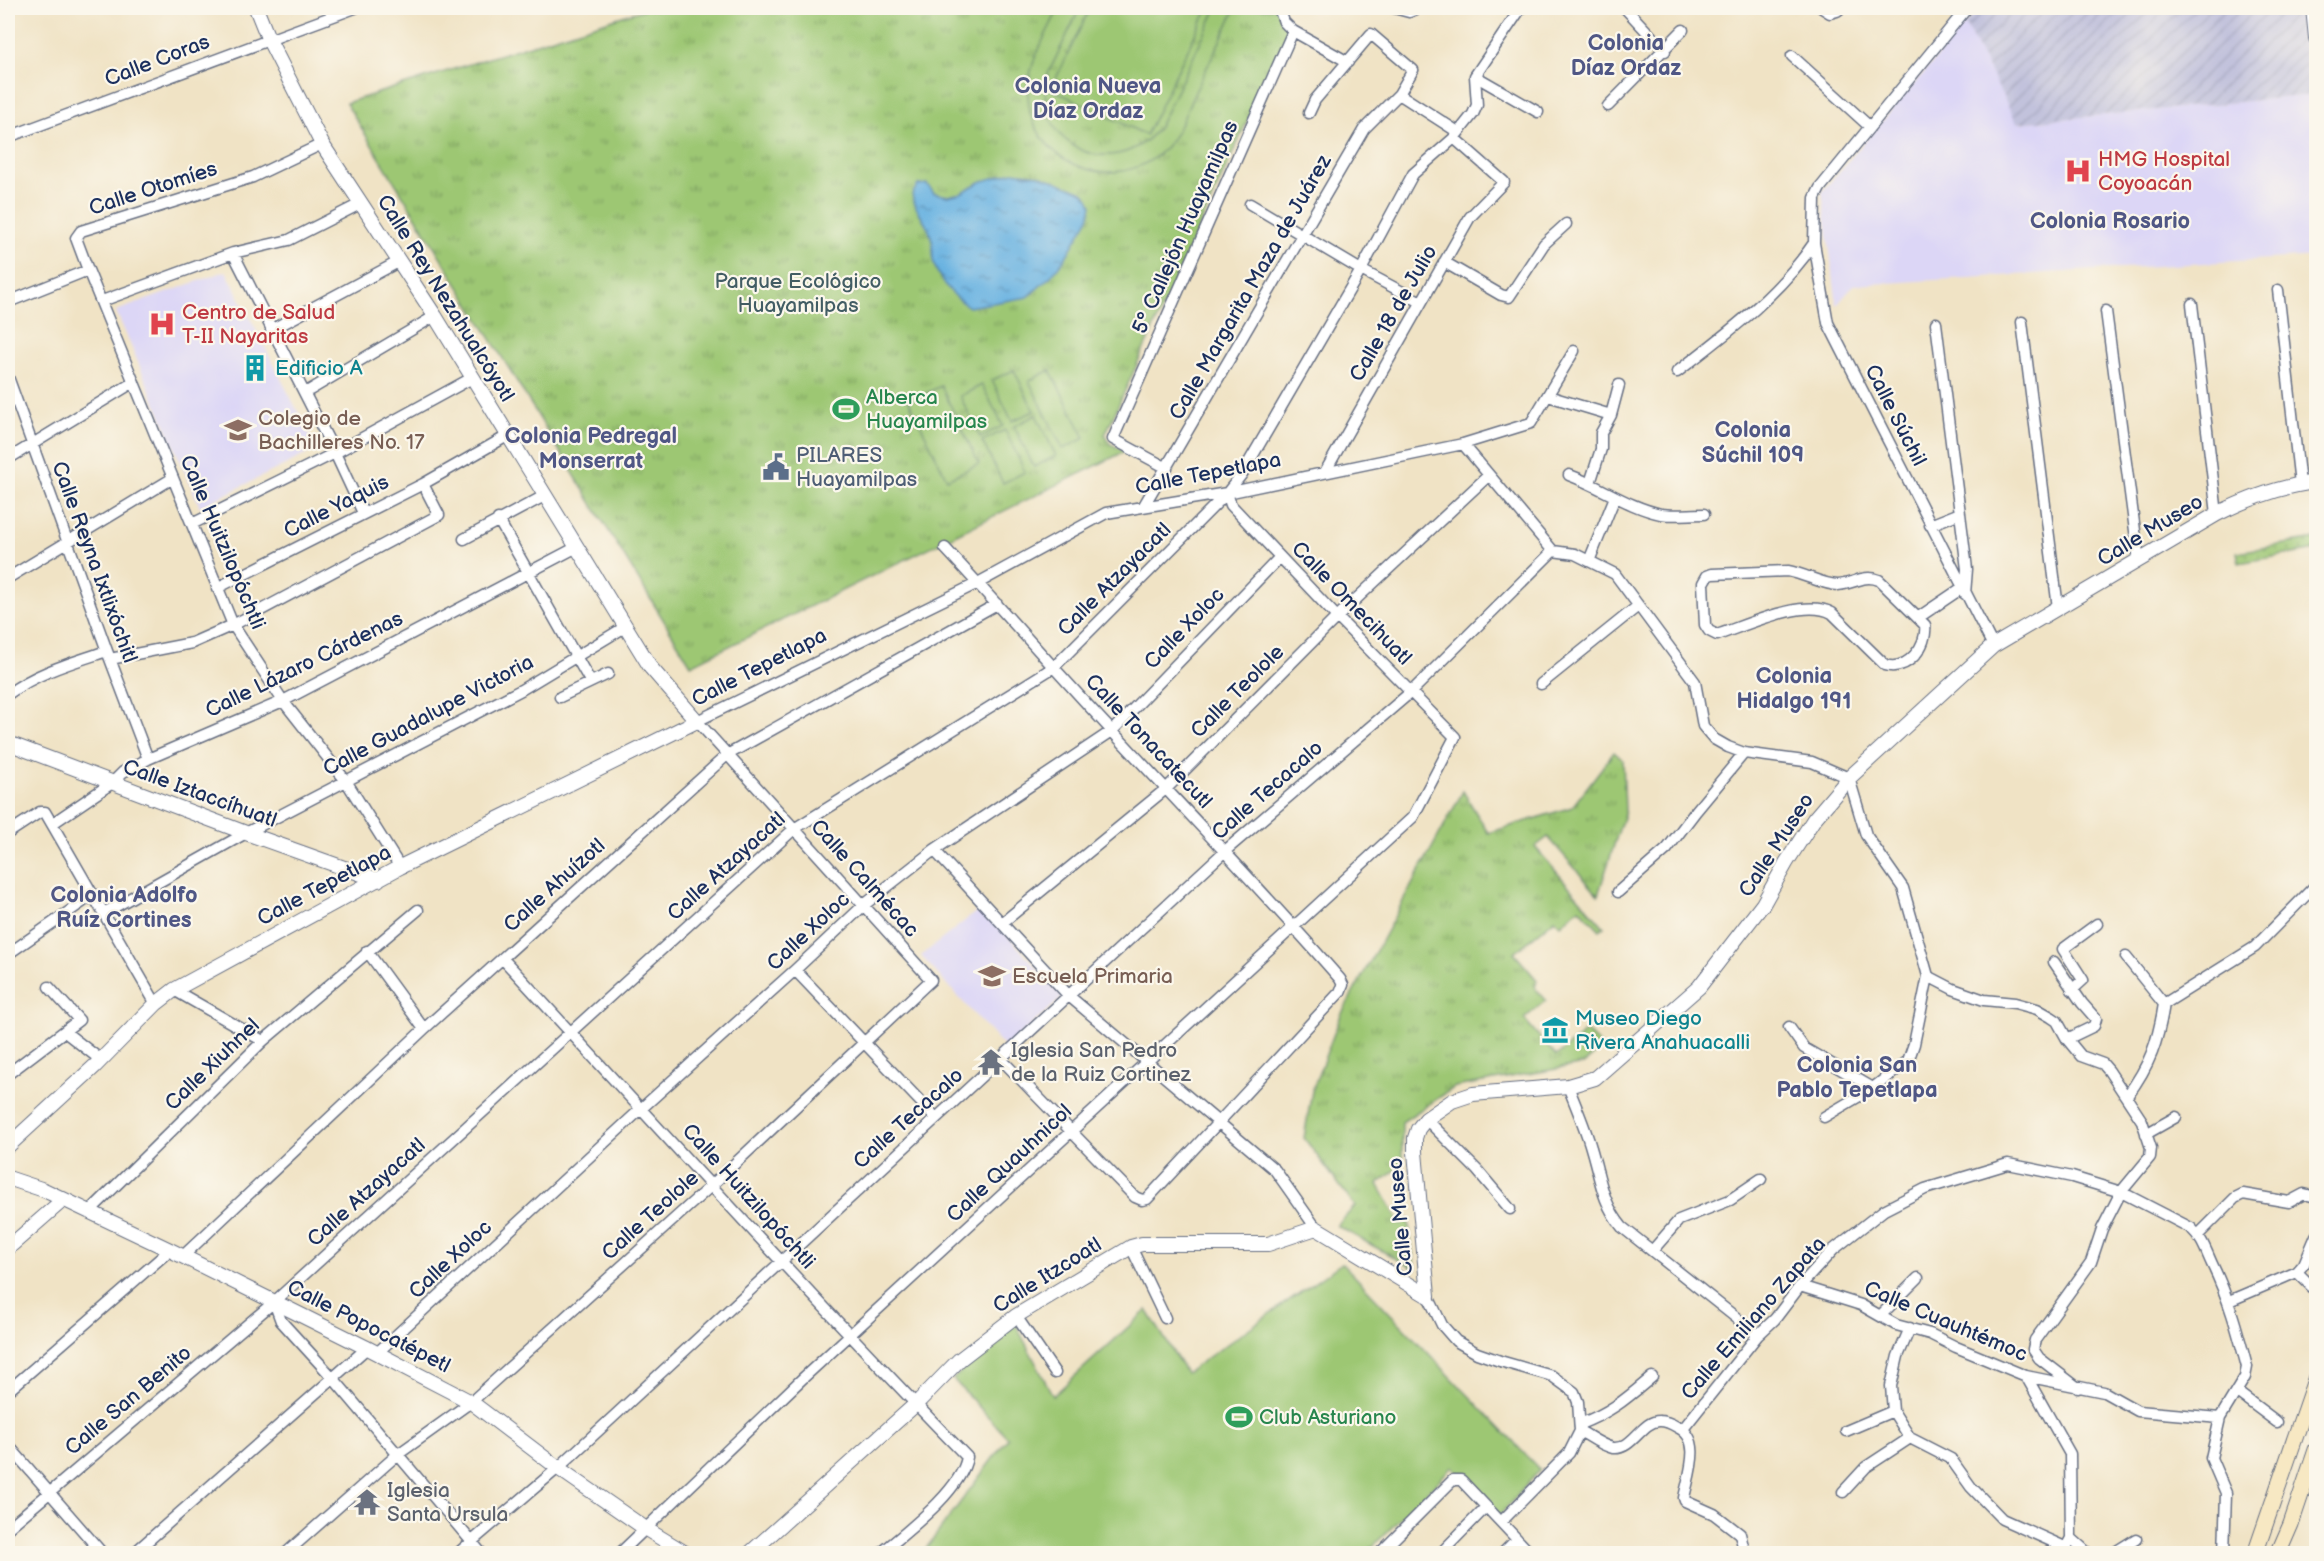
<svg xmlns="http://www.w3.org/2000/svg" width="2324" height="1561" viewBox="0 0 2324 1561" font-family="'Balsamiq Sans',sans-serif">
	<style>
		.built { fill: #dcd6f6 }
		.industrial { fill: url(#industrial-furrows) }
		.grass { fill: url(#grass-tufts); stroke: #5c7b68; stroke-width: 1.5 }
		.garden { fill: url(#garden-dots); stroke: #5c7b68; stroke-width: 1.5 }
		.pitch { fill: #9dc773; stroke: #5c7b68; stroke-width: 1.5 }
		.water { fill: url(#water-ripples); stroke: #4270a0; stroke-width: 1.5 }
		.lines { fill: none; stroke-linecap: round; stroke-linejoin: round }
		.minor-casing { stroke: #666e82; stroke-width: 13 }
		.tertiary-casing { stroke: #666e82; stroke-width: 16 }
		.secondary-casing { stroke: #666e82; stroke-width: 17 }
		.minor { stroke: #fff; stroke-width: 10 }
		.tertiary { stroke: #fff; stroke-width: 14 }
		.secondary { stroke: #f7e8c3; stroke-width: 15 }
		.labels { text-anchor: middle; stroke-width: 4.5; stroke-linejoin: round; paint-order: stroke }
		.street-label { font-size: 21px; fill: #1b2f5e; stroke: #fbf7ec }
		.health-label { font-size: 21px; fill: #be3a42; stroke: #fbf7ec; text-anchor: start }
		.park-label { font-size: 21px; fill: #425d64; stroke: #fbf7ec }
		.culture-label { font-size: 21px; fill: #0d838f; stroke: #fbf7ec; text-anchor: start }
		.leisure-label { font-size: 21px; fill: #27864d; stroke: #fbf7ec; text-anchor: start }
		.education-label { font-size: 21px; fill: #785e54; stroke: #fbf7ec; text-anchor: start }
		.service-label { font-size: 21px; fill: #4e5e75; stroke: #fbf7ec; text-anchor: start }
		.worship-label { font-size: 21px; fill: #5b616d; stroke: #fbf7ec; text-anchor: start }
		.neighbourhood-label { font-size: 22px; font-weight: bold; fill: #505785; stroke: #fbf7ec }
	</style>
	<defs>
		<pattern id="industrial-furrows" width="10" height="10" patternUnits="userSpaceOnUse" patternTransform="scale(1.5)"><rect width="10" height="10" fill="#c2c2dc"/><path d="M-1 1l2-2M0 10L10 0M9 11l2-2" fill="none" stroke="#a6a7bf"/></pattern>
		<pattern id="grass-tufts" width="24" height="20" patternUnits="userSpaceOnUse" patternTransform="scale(1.5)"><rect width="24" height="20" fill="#9dc773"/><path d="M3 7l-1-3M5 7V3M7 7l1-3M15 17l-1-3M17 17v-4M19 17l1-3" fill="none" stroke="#7fa262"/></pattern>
		<pattern id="garden-dots" width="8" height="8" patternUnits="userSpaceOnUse" patternTransform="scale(1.5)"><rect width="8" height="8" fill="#9dc773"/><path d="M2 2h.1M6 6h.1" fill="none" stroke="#7fa262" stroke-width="1.8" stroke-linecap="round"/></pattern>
		<pattern id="water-ripples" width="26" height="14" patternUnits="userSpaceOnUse" patternTransform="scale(1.5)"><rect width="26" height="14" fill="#69b2e1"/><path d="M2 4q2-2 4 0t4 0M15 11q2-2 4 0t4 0" fill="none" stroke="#5691ba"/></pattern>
	</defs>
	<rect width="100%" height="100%" fill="#fbf7ec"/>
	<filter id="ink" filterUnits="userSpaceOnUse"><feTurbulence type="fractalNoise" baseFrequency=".0167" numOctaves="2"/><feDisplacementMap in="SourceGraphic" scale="12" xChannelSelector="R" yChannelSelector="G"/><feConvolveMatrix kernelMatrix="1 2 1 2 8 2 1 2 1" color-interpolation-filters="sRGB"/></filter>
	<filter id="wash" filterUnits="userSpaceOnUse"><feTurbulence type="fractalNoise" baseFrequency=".008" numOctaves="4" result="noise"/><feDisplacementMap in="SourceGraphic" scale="24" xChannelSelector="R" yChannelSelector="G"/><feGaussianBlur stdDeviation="1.35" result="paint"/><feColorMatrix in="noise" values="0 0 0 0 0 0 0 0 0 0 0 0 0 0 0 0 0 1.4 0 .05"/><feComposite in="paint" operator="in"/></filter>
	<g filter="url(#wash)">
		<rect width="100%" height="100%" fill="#f0e3c5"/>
		<path class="built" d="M1965,24L2018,123L2310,95L2316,150V256L1854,285L1837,305L1822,192Z
			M226,271L317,449L200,507L116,311Z
			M982,907L1063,997L1005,1048L921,956Z"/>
		<path class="industrial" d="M1980,8H2300L2310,95L2017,123L1965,24Z"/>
		<path class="grass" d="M648,8H1276L1289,29L1105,435L1110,444L1126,451L691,665L346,103Z
			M1614,752L1623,760L1625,811L1598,895L1548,837L1535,847L1604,927L1600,930L1579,908L1561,925L1555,919L1514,953L1537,980L1535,988L1546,1000L1524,1019L1556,1056L1586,1031L1603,1048L1584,1064L1455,1087L1402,1122V1165L1378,1184L1401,1225L1408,1219L1415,1269L1337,1226L1355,1206L1304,1138L1312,1091L1341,1015L1463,791L1488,833L1572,807Z"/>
		<path class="garden" d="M2316,539V550L2239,563L2237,552Z"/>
		<path class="pitch" d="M1059,8H1080L1048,74C1030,145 1113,186 1159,127L1217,8H1236C1222,37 1208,65 1194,94C1185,114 1177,138 1160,153C1110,197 1027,160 1028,92C1028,62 1047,34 1059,8Z
			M1090,8H1208L1146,135L1051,89Z
			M1014,370L1034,411L1012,421L992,380Z
			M1050,370L1085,438L1063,449L1029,381Z
			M982,385L1003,426L980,437L960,396Z
			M941,386L979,464L947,479L909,401Z
			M1036,415L1056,456L1034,467L1014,426Z
			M1005,430L1025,472L1003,483L982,441Z
			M1342,1263L1540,1470L1500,1515L1452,1467L1366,1553L922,1554L1008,1438L953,1379L1015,1323L1053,1396L1147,1310L1186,1373Z"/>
		<path class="water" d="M1013,172L1039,175L1083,192L1089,198L1092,205L1089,218L1066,257L1051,276L1028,297L969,307C953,296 937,279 933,260C932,252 934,244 931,236C927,221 914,211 912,194L918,185L927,184L934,193L948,196L961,193L980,182Z"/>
	</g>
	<g filter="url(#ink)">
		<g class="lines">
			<defs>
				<path id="minor" d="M1279,8L1284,22L1293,31L1348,62
					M1394,8L1409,12L1419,8
					M1625,8L1665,51
					M1822,8L1830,13L1837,11L1841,8
					M1967,8L1820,188L1815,198L1814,243L1828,323L1993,646
					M1792,56L1870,127
					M1475,76L1538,112
					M1399,94L1458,132
					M1608,106L1683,30
					M8,137L355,8
					M1250,204L1361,270L1421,302
					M233,253L335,453L363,513
					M1444,262L1501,295L1509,297L1544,244L1566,224
					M88,270L233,625L283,701L346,781L400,867
					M2278,290L2300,484
					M102,301L233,253L289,240L362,203
					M8,302L88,270L76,238L81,231L253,177L322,144
					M2192,304L2217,514
					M2106,311L2139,561
					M2022,322L2058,608
					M1936,323L1967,569L1965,594
					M271,330L400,261
					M1677,372C1726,334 1779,295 1814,243
					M8,377L107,651L148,759
					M310,390L435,316
					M1548,396L1611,415
					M1463,444L1553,551L1575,554L1615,574L1695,682L1703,726L1714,739L1728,747L1744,753L1812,762L1849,778L1866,835L1903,888L1928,976L1953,989L1984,1000L2015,1003L2037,1009L2051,1017L2057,1021L2067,1039L2081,1056L2103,1064L2109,1071L2142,1121L2151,1148L2150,1157L2121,1192L2102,1229L2091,1262L2035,1340L2033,1349L2039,1358L2078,1388
					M8,459L134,382
					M1167,468L1113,439L1293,31
					M1325,472L1470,217L1504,182L1454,138
					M1569,475C1600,486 1628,507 1661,514C1674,516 1690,514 1704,514
					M1590,483L1601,449V433L1611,415L1619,385
					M1143,507L1364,129L1399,94L1413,70L1371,34L1315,100L1309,113
					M498,519L590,681
					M192,524L335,453L472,378
					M1930,525L1960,513
					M464,539L546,495
					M945,548C1001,608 1055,670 1111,730C1188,813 1266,894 1340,979L1343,985L1340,992L1147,1199L1142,1200L1135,1197L1001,1059
					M1589,561L1615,497
					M1788,571C1805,574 1823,585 1838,585C1854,584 1863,574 1879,580L1925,625C1928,646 1907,672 1885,665L1832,613C1804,598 1747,625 1717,635L1709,631L1705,625L1703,583L1707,576L1712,574Z
					M8,578L173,478
					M217,588L423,484L502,439L506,434
					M1919,617L1962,588
					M110,659L192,643L233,625L439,515L423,484
					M1541,684L1638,606
					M8,694C38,672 71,663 107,651
					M560,697L608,674
					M53,823L112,783L123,772L148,759L283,701L577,547
					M8,833L40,812H45L156,1004
					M934,850L1069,996L1275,1170L1316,1228
					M1618,892L1667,849L1696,811L1744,753
					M104,913L246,833L521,690L625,627
					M1002,923L1167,788L1337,617L1489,475
					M367,951L424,1029
					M8,954L94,894
					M2126,957L2164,1004
					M503,959C657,1126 809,1295 967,1457C962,1490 906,1532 880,1554
					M2054,962L2082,1003L2096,1019L2094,1026L2067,1039
					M795,970L936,1118
					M174,990L263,1041
					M2072,990L2083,980L2063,949L2097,924
					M1789,1027L1804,1048L1873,1088
					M65,1032L101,1060
					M8,1074L79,1020L49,987
					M1568,1086C1576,1107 1585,1127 1591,1148C1600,1177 1602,1203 1622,1227L1758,1335
					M2127,1096C2150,1065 2158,1042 2164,1004L2255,947L2316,885
					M1824,1117L1873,1088L1908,1061L1914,1044L1928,976
					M1426,1119L1477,1170L1510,1209
					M2146,1134L2176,1117
					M90,1211L263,1041L418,910
					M2198,1235L2235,1198L2243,1194L2289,1202L2304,1194L2316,1197
					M1131,1247L1165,1318
					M1652,1251L1679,1220L1730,1200L1761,1179
					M183,1256L424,1029L727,755L997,604
					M2297,1272L2316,1291
					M1800,1286L1861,1305L1896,1325L1930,1334L1956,1347L2026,1376L2104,1392L2138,1411L2220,1418
					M1428,1296L1442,1325L1456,1341L1477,1353L1500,1361L1552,1376L1574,1392L1578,1402L1580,1431L1569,1453L1501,1522
					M2229,1301L2297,1272L2304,1264L2316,1236
					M274,1302L281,1321L333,1378L482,1554
					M1016,1316L1055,1373
					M1880,1316L1918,1278
					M1910,1328L1898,1356L1891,1386L1893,1411L1910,1438L1951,1459L1971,1487L2002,1519L2067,1548
					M377,1353L642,1108L795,970L864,905L934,850L1112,731L1280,557
					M2026,1376L2070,1454L2071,1538L2064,1551
					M8,1391L170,1250
					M2237,1392L2277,1422
					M1580,1424C1612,1412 1627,1398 1652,1377
					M1683,1429L1758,1335L1775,1319L1800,1286L1833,1250L1884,1210L1925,1189L2008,1164L2072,1177L2121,1192L2191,1228C2202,1238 2206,1251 2212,1264C2229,1299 2237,1329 2247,1367L2245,1377L2220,1418L2211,1458L2226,1493L2224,1554
					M1580,1431C1589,1436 1602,1446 1613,1448C1633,1450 1642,1420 1660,1421C1666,1421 1672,1424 1677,1427C1704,1438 1688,1476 1684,1498L1685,1501L1714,1514L1740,1534L1745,1554
					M1846,1431L1893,1411
					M8,1445L103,1554
					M1843,1492L1866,1467L1910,1438
					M8,1528L274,1302L794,829L1054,667L1227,493L1242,474L1361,270L1413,174L1454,138L1473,114L1477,105L1475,76L1521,8
					M2071,1538L2089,1554
					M133,1554L367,1348
					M285,1554L397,1455L471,1402L712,1185L931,980L697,721L978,583L1106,513L1227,493L1463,444L1531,423L1574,351
					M457,1554L558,1468L1225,851L1411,692L1553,551
					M619,1554L802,1379L1413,817L1455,737L1337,617L1231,505L1227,493
					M1379,1554L1453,1480H1461L1531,1554
					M1440,1554L1486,1507
					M1502,1554L1517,1539
					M2112,1554L2136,1539"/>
				<path id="tertiary" d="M2313,8L2316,38
					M8,743L246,833L378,880
					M8,1146L95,1066L156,1004L174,990L400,867L697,721L651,668L435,316L322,144L268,38L256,8
					M8,1178L44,1190L170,1250L367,1348L471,1402L558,1468L646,1529L687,1554
					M8,1248L63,1200
					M1428,1296L1415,1152V1138L1418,1129L1426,1119L1452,1101L1473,1094L1568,1086L1595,1078L1699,987L1763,904L1786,863L1814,819L1849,778L1993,646L2217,514C2249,498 2281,486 2316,482
					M749,1554L916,1404L959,1360L1016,1316L1131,1247L1142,1244H1268L1316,1228L1428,1296"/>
				<path id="secondary" d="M2255,1554L2316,1377
					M2278,1554L2291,1524L2316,1450"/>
			</defs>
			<use href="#minor" class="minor-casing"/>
			<use href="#tertiary" class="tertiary-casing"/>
			<use href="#secondary" class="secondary-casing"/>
			<use href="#minor" class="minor"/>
			<use href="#tertiary" class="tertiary"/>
			<use href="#secondary" class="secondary"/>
		</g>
	</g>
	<defs>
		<symbol id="hospital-bare" viewBox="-9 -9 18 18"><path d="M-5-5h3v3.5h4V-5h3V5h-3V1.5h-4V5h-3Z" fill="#e0444e" stroke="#fbf7ec" stroke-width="2.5" paint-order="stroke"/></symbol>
		<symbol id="building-bare" viewBox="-9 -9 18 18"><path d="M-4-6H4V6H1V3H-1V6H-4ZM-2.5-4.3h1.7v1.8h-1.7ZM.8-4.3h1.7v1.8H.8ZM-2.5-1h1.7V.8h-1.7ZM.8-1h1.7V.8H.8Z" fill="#0f9aa8" stroke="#fbf7ec" stroke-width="2.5" paint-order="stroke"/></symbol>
		<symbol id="stadium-bare" viewBox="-9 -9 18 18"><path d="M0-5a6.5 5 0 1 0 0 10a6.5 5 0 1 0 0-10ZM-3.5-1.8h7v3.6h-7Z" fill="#2e9e5b" stroke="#fbf7ec" stroke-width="2.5" paint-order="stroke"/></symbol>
		<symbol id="school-bare" viewBox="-9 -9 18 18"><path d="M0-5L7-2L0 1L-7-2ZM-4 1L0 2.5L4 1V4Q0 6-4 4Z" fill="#8d6e63" stroke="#fbf7ec" stroke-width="2.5" paint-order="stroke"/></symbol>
		<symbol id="civic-bare" viewBox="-9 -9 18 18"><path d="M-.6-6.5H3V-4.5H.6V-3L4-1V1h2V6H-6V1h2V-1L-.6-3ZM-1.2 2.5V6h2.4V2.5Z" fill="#5c6f8a" stroke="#fbf7ec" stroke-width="2.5" paint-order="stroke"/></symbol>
		<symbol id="museum-bare" viewBox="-9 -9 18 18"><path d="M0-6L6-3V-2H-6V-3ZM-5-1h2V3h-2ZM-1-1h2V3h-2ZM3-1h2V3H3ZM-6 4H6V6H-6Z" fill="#0f9aa8" stroke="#fbf7ec" stroke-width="2.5" paint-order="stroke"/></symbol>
		<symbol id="temple-bare" viewBox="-9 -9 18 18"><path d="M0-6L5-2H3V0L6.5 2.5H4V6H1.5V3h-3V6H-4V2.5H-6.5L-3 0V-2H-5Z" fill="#6b7280" stroke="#fbf7ec" stroke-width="2.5" paint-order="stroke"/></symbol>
	</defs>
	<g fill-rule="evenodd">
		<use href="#hospital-bare" x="2059" y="152" width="38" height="38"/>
		<use href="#hospital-bare" x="143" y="305" width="38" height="38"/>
		<use href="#building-bare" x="236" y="349" width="38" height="38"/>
		<use href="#stadium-bare" x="827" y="390" width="38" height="38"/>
		<use href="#school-bare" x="219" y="411" width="38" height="38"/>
		<use href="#civic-bare" x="757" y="448" width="38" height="38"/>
		<use href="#school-bare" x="973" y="957" width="38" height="38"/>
		<use href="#museum-bare" x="1536" y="1011" width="38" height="38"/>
		<use href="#temple-bare" x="972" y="1043" width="38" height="38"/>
		<use href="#stadium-bare" x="1220" y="1398" width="38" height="38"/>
		<use href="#temple-bare" x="348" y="1483" width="38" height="38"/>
	</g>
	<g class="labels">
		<g class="street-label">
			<text transform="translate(157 60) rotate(-21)" y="7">Calle Coras</text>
			<text transform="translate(153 188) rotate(-18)" y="7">Calle Otomíes</text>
			<text transform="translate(1185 227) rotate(-66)" y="7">5º Callejón Huayamilpas</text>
			<text transform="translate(1250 287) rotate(-60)" y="7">Calle Margarita Maza de Juárez</text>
			<text transform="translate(446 298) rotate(58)" y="7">Calle Rey Nezahualcóyotl</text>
			<text transform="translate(1393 313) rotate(-60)" y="7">Calle 18 de Julio</text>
			<text transform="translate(1896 415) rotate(63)" y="7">Calle Súchil</text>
			<text transform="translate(1208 473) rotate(-11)" y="7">Calle Tepetlapa</text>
			<text transform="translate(336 506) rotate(-27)" y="7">Calle Yaquis</text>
			<text transform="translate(2150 530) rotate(-31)" y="7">Calle Museo</text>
			<text transform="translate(223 542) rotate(67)" y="7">Calle Huitzilopóchtli</text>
			<text transform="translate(95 562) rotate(70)" y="7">Calle Reyna Ixtlixóchitl</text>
			<text transform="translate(1114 579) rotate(-45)" y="7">Calle Atzayacatl</text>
			<text transform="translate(1352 603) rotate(46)" y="7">Calle Omecihuatl</text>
			<text transform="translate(1184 628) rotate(-46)" y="7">Calle Xoloc</text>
			<text transform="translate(304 664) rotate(-26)" y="7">Calle Lázaro Cárdenas</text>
			<text transform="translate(759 667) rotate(-27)" y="7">Calle Tepetlapa</text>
			<text transform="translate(1237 691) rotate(-45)" y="7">Calle Teolole</text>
			<text transform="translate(428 715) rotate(-28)" y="7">Calle Guadalupe Victoria</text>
			<text transform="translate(1149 741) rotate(47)" y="7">Calle Tonacatecutl</text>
			<text transform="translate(1267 790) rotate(-41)" y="7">Calle Tecacalo</text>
			<text transform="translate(200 793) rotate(20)" y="7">Calle Iztaccíhuatl</text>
			<text transform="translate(1776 845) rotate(-57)" y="7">Calle Museo</text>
			<text transform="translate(726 866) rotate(-42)" y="7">Calle Atzayacatl</text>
			<text transform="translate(865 878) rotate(48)" y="7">Calle Calmécac</text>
			<text transform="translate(324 885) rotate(-28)" y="7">Calle Tepetlapa</text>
			<text transform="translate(554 885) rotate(-42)" y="7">Calle Ahuízotl</text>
			<text transform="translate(808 931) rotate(-43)" y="7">Calle Xoloc</text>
			<text transform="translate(212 1064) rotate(-44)" y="7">Calle Xiuhnel</text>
			<text transform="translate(908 1118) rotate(-42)" y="7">Calle Tecacalo</text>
			<text transform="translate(1009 1163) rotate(-43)" y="7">Calle Quauhnicol</text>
			<text transform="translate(366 1192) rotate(-42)" y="7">Calle Atzayacatl</text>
			<text transform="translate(749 1196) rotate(48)" y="7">Calle Huitzilopóchtli</text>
			<text transform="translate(650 1215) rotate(-42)" y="7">Calle Teolole</text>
			<text transform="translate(1400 1217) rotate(-95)" y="7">Calle Museo</text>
			<text transform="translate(450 1259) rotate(-43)" y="7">Calle Xoloc</text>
			<text transform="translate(1047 1275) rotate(-32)" y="7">Calle Itzcoatl</text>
			<text transform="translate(1753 1318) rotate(-49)" y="7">Calle Emiliano Zapata</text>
			<text transform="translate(1946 1321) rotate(23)" y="7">Calle Cuauhtémoc</text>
			<text transform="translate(369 1326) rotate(27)" y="7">Calle Popocatépetl</text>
			<text transform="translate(128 1400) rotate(-40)" y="7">Calle San Benito</text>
		</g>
		<g class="health-label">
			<text x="2098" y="166">HMG Hospital<tspan x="2098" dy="24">Coyoacán</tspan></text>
			<text x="182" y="319">Centro de Salud<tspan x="182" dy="24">T-II Nayaritas</tspan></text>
		</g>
		<g class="park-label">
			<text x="798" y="288">Parque Ecológico<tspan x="798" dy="24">Huayamilpas</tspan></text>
		</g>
		<g class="culture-label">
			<text x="275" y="375">Edificio A</text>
			<text x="1575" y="1025">Museo Diego<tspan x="1575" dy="24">Rivera Anahuacalli</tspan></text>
		</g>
		<g class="leisure-label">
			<text x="866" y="404">Alberca<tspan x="866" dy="24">Huayamilpas</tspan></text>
			<text x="1259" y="1424">Club Asturiano</text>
		</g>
		<g class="education-label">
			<text x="258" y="425">Colegio de<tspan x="258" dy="24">Bachilleres No. 17</tspan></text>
			<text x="1012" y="983">Escuela Primaria</text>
		</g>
		<g class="service-label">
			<text x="796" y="462">PILARES<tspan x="796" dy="24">Huayamilpas</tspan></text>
		</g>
		<g class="worship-label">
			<text x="1011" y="1057">Iglesia San Pedro<tspan x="1011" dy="24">de la Ruiz Cortinez</tspan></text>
			<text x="387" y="1497">Iglesia<tspan x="387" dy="24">Santa Ursula</tspan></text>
		</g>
		<g class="neighbourhood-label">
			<text x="1626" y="50">Colonia<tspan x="1626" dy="25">Díaz Ordaz</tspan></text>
			<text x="1088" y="93">Colonia Nueva<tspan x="1088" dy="25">Díaz Ordaz</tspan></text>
			<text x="2110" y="228">Colonia Rosario</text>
			<text x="1753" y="437">Colonia<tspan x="1753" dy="25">Súchil 109</tspan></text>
			<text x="591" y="443">Colonia Pedregal<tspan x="591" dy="25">Monserrat</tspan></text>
			<text x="1794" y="683">Colonia<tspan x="1794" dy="25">Hidalgo 191</tspan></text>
			<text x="124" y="902">Colonia Adolfo<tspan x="124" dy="25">Ruíz Cortines</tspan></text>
			<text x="1857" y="1072">Colonia San<tspan x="1857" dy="25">Pablo Tepetlapa</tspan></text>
		</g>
	</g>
	<rect width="2324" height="1561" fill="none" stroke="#fbf7ec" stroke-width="30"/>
</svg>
